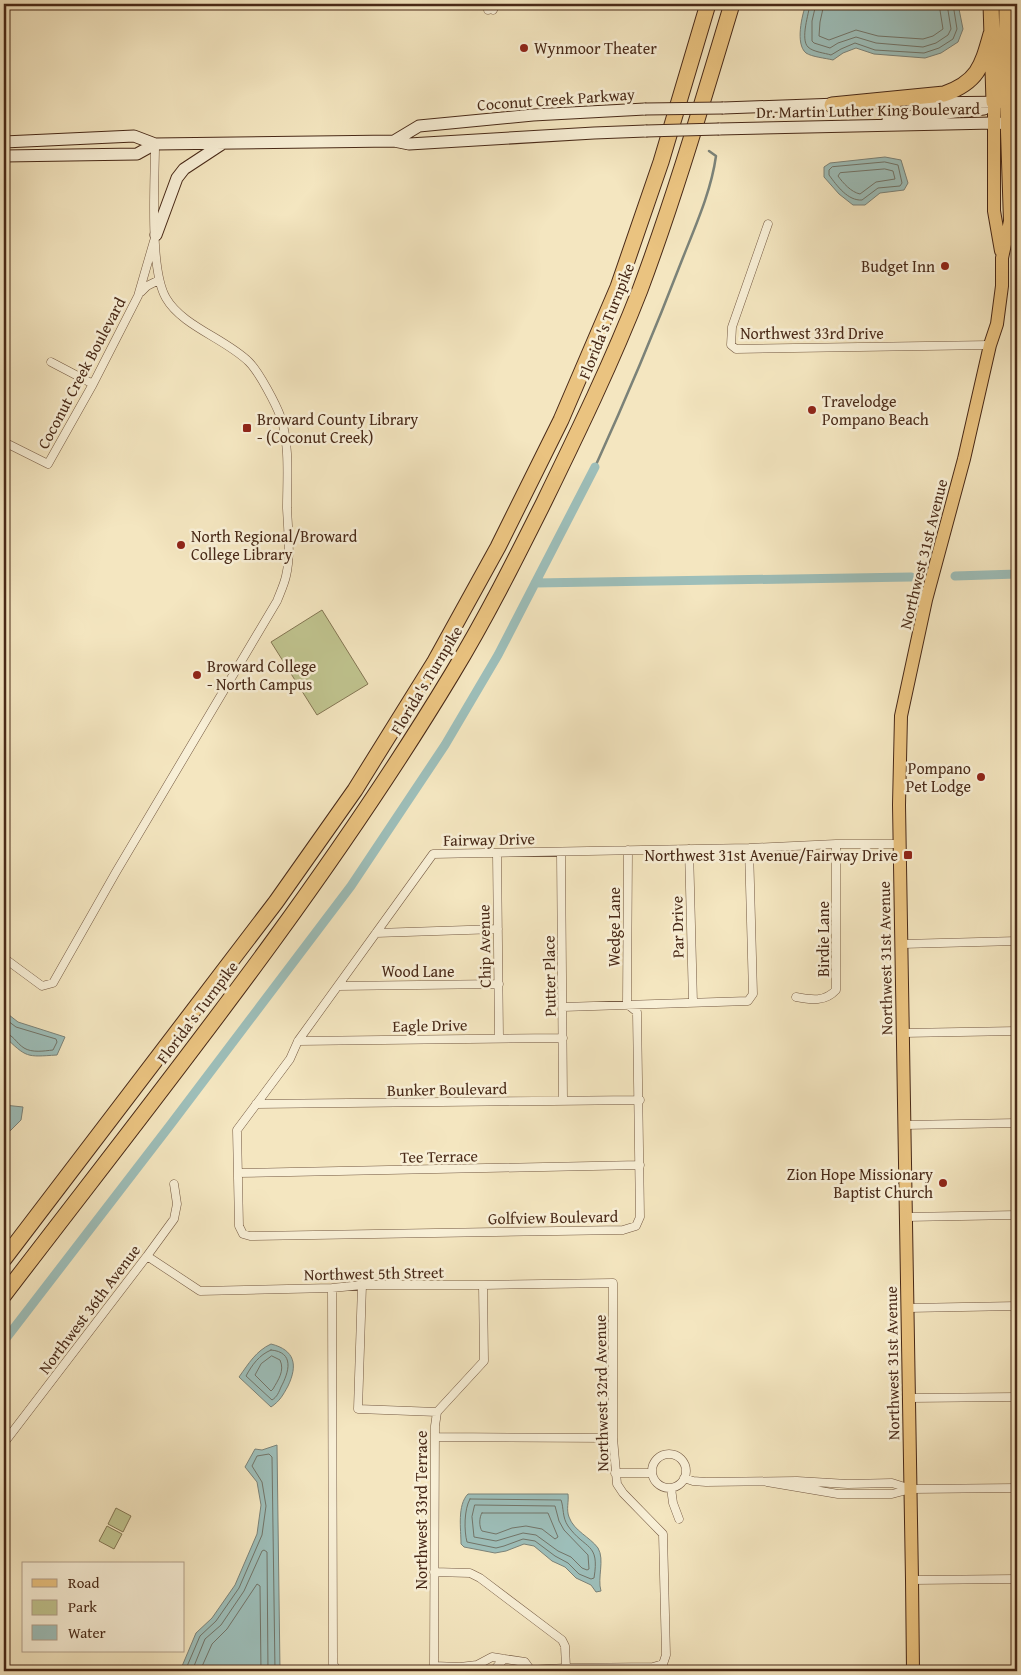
<svg xmlns="http://www.w3.org/2000/svg" width="1021" height="1675" viewBox="0 0 1021 1675" font-family="'Gentium Book Plus',serif">
	<style>
		.green { fill: #c0c48f; stroke: #847653 }
		.water { fill: #9dbeb9; stroke: #7b8278 }
		.lines { fill: none; stroke-linecap: round; stroke-linejoin: round }
		.shore { stroke: #727468; stroke-width: 1 }
		.stream { stroke: #7b8278; stroke-width: 2.5 }
		.canal { stroke: #9dbeb9; stroke-width: 9 }
		.minor-casing { stroke: #735841; stroke-width: 9 }
		.secondary-casing { stroke: #482917; stroke-width: 13 }
		.primary-casing { stroke: #482917; stroke-width: 14 }
		.motorway-casing { stroke: #482917; stroke-width: 17 }
		.minor { stroke: #f8efd6; stroke-width: 8 }
		.secondary { stroke: #f8efd6; stroke-width: 11 }
		.primary { stroke: #eac380; stroke-width: 12 }
		.motorway { stroke: #eac380; stroke-width: 15 }
		.secondary-bridge-casing { stroke: #482917; stroke-width: 13; stroke-linecap: butt }
		.secondary-bridge { stroke: #f8efd6; stroke-width: 11 }
		.poi-dot { fill: #8f2418; stroke: #f8efd6; stroke-width: 2 }
		.labels { text-anchor: middle; stroke-width: 5; stroke-linejoin: round; paint-order: stroke }
		.poi-label { font-size: 16px; fill: #482917; stroke: #f8efd6; text-anchor: start }
		.street-label { font-size: 16px; fill: #482917; stroke: #f8efd6 }
	</style>
	<rect width="100%" height="100%" fill="#f4e6c0"/>
	<filter id="stains"><feTurbulence type="fractalNoise" baseFrequency=".004" numOctaves="4"/><feColorMatrix values="0 0 0 0 .2 0 0 0 0 .09 0 0 0 0 .02 0 0 0 .5 -.17"/></filter>
	<radialGradient id="worn" r=".72"><stop offset=".6" stop-color="#630" stop-opacity="0"/><stop offset="1" stop-color="#630" stop-opacity=".3"/></radialGradient>
	<path class="green" d="M322,610L368,684L317,715L271,642Z
		M116,1508L131,1516L123,1532L108,1524Z
		M107,1526L122,1534L114,1549L99,1541Z"/>
	<path class="water" d="M806,4H958L963,29L958,42L941,53L925,58L874,54L856,48L843,53L833,60C825,58 812,57 806,53C795,44 802,15 806,4Z
		M885,157L901,160L908,183L904,190L880,193L865,205H853L839,194L824,177V167L830,163Z
		M4,1011L18,1022L65,1037L57,1055C26,1057 27,1058 4,1036Z
		M4,1105L23,1107L21,1120L7,1134L4,1135Z
		M271,1344C295,1350 298,1365 288,1386C283,1395 280,1401 271,1407L239,1377C249,1363 256,1351 271,1344Z
		M277,1445L280,1671H180L196,1633L212,1618L235,1585L257,1534L261,1505L257,1482L245,1467L255,1449L262,1450Z
		M468,1494H568C569,1502 566,1509 569,1517C574,1531 590,1537 598,1548C605,1560 597,1578 601,1591L596,1592L591,1585L576,1578L565,1567L552,1561L534,1546L524,1544L506,1551L495,1553L464,1547L461,1544C461,1529 457,1505 468,1494Z"/>
	<g class="lines">
		<path class="shore" d="M810,4C809,13 800,39 808,47C813,52 825,53 831,55L841,49L855,43L875,50L924,53L939,48L953,39L957,29L953,4
			M816,4L812,21V41L814,43L830,48L838,43L856,37L876,43L923,47L936,43L948,35L951,29L947,4
			M824,4L820,22L819,36L829,40L856,30L878,36L923,39L933,36L943,29L939,4
			M885,162L898,165L902,183L900,186L878,188L862,200C848,201 837,186 829,175V170L832,167Z
			M885,169L893,171L895,179L876,182L860,194C851,192 843,183 838,176L840,173Z
			M4,1018L16,1027L56,1039L57,1042L53,1050C44,1051 32,1053 24,1048C16,1043 13,1034 4,1033
			M271,1350C295,1352 289,1372 281,1387C279,1392 277,1397 272,1400L246,1376C252,1365 259,1355 271,1350Z
			M272,1356L280,1360C285,1371 278,1380 273,1389L271,1391L255,1375L261,1364Z
			M470,1499L561,1500C564,1508 562,1517 568,1526C585,1550 600,1542 594,1578L591,1579L579,1574L568,1563L555,1556L535,1541L523,1539L504,1546L496,1548L467,1542C464,1531 464,1509 470,1499Z
			M475,1505L555,1506L559,1521L564,1530L588,1555L589,1569L587,1570L582,1568L571,1557L558,1551L536,1535L523,1533L496,1541L474,1537L472,1517Z
			M482,1513H548L558,1537L555,1539L542,1529L526,1526L512,1528L496,1534L482,1531C479,1527 479,1517 482,1513Z
			M185,1671L200,1636L216,1621L239,1588L262,1535L266,1506L262,1482L252,1466L257,1456L269,1454L272,1457L275,1671
			M192,1671L205,1639L221,1625L244,1591L262,1551L264,1550L267,1552L268,1671
			M200,1671L212,1644L227,1629L257,1584L260,1586L261,1671"/>
		<path class="stream" d="M595,467C626,399 655,330 682,260C695,227 711,192 716,156L709,151"/>
		<path class="canal" d="M955,576L1017,574
			M535,583L911,577
			M4,1341L171,1124L351,886L445,745L498,655L595,467"/>
		<defs>
			<path id="minor" d="M488,4V10
				M493,10L496,4
				M768,224L732,327L731,345L736,349L990,345
				M141,292L147,286L159,280
				M51,362L93,384
				M4,442L48,464L93,384L138,296L154,241
				M689,849L693,1003
				M628,850L627,1004L637,1012L640,1217L636,1226L623,1230L250,1236L243,1234L239,1226L237,1130L290,1059L298,1041L433,854L749,848L836,844H899
				M561,852L563,1101
				M497,853L499,1038
				M376,933L498,929
				M902,944L1017,941
				M4,958L42,986L53,983L116,872L277,601C280,593 284,585 286,576C291,555 288,530 287,508C287,479 290,446 281,418C276,404 259,372 249,362C226,339 182,326 166,298C149,269 155,181 155,144
				M338,986L499,984
				M796,997C812,1000 825,1002 836,990V844
				M563,1007L748,1001L753,994L749,848
				M903,1033L1017,1031
				M298,1041L563,1038
				M256,1104L640,1100
				M904,1125L1017,1123
				M238,1173L640,1165
				M906,1217L1017,1215
				M147,1256L200,1291L332,1288L362,1285H483L613,1283V1438L617,1484L623,1493L663,1534L666,1655L663,1664L653,1667L566,1668L509,1671
				M362,1285L358,1409L437,1412
				M483,1285L484,1361L437,1412L435,1426L434,1666L460,1667L477,1665L489,1671
				M332,1288L333,1664L338,1671
				M908,1308L1017,1306
				M909,1398L1017,1397
				M435,1437L613,1438
				M4,1443L147,1256L174,1219L177,1204L174,1184
				M652 1471a17 17 0 1 1 34 0a17 17 0 1 1-34 0Z
				M615,1473H652
				M684,1478L693,1481L706,1482L797,1481L848,1484L892,1483L911,1489
				M767,1482L838,1494H892L911,1489L1017,1488
				M671,1488L673,1503L679,1519
				M434,1572L470,1573L480,1578L562,1640L565,1646L566,1668
				M912,1580L1017,1579
				M477,1665L492,1657L525,1662L530,1669
				M913,1670L945,1671
				M493,1671L504,1659"/>
			<path id="secondary" d="M914,103L1017,102
				M723,108L838,104
				M888,119L984,109
				M719,129L993,123L1017,124
				M394,141L419,126L533,115L645,109
				M4,142L134,136L155,144L394,141L409,144L594,133L646,131
				M4,156L137,154L155,144
				M156,235L177,178L184,169L222,144"/>
			<path id="primary" d="M994,102V211L1001,251
				M913,1671L912,1580L899,805L901,716L926,600L964,459L990,345L997,324L1002,286V258L1010,221L1006,102"/>
			<path id="motorway" d="M991,4L994,102
				M1006,102L1007,4
				M832,105L944,94C978,82 982,66 991,34
				M4,1259L276,902L355,790L434,663L498,547L561,420L618,287L661,162L708,4
				M4,1295C159,1092 320,893 452,674C486,618 515,560 544,502C578,432 612,362 640,290C675,196 703,100 732,4"/>
		</defs>
		<use href="#minor" class="minor-casing"/>
		<use href="#secondary" class="secondary-casing"/>
		<use href="#primary" class="primary-casing"/>
		<use href="#motorway" class="motorway-casing"/>
		<use href="#minor" class="minor"/>
		<use href="#secondary" class="secondary"/>
		<use href="#primary" class="primary"/>
		<use href="#motorway" class="motorway"/>
		<defs>
			<path id="secondary-bridge" d="M645,109L723,108
				M646,131L719,129"/>
		</defs>
		<use href="#secondary-bridge" class="secondary-bridge-casing"/>
		<use href="#secondary-bridge" class="secondary-bridge"/>
	</g>
	<g class="poi-dot">
		<circle cx="524" cy="48" r="5"/>
		<circle cx="945" cy="266" r="5"/>
		<circle cx="812" cy="410" r="5"/>
		<rect x="242" y="423" width="10" height="10" rx="2.5"/>
		<circle cx="181" cy="545" r="5"/>
		<circle cx="197" cy="675" r="5"/>
		<circle cx="981" cy="777" r="5"/>
		<rect x="903" y="850" width="10" height="10" rx="2.5"/>
		<circle cx="943" cy="1183" r="5"/>
	</g>
	<g class="labels">
		<g class="poi-label">
			<text x="534" y="54">Wynmoor Theater</text>
			<text x="935" y="272" text-anchor="end">Budget Inn</text>
			<text x="822" y="407">Travelodge<tspan x="822" dy="18">Pompano Beach</tspan></text>
			<text x="257" y="425">Broward County Library<tspan x="257" dy="18">- (Coconut Creek)</tspan></text>
			<text x="191" y="542">North Regional/Broward<tspan x="191" dy="18">College Library</tspan></text>
			<text x="207" y="672">Broward College<tspan x="207" dy="18">- North Campus</tspan></text>
			<text x="971" y="774" text-anchor="end">Pompano<tspan x="971" dy="18">Pet Lodge</tspan></text>
			<text x="898" y="861" text-anchor="end">Northwest 31st Avenue/Fairway Drive</text>
			<text x="933" y="1180" text-anchor="end">Zion Hope Missionary<tspan x="933" dy="18">Baptist Church</tspan></text>
		</g>
		<g class="street-label">
			<text transform="translate(556 99) rotate(-4)" y="6">Coconut Creek Parkway</text>
			<text transform="translate(868 110) rotate(-1)" y="6">Dr. Martin Luther King Boulevard</text>
			<text transform="translate(606 321) rotate(-68)" y="6">Florida's Turnpike</text>
			<text x="812" y="339">Northwest 33rd Drive</text>
			<text transform="translate(81 373) rotate(-62)" y="6">Coconut Creek Boulevard</text>
			<text transform="translate(923 554) rotate(-76)" y="6">Northwest 31st Avenue</text>
			<text transform="translate(426 680) rotate(-59)" y="6">Florida's Turnpike</text>
			<text transform="translate(489 839) rotate(-1)" y="6">Fairway Drive</text>
			<text transform="translate(614 927) rotate(-90)" y="6">Wedge Lane</text>
			<text transform="translate(677 927) rotate(-91)" y="6">Par Drive</text>
			<text transform="translate(823 939) rotate(-90)" y="6">Birdie Lane</text>
			<text transform="translate(484 946) rotate(-91)" y="6">Chip Avenue</text>
			<text transform="translate(885 958) rotate(-91)" y="6">Northwest 31st Avenue</text>
			<text x="418" y="977">Wood Lane</text>
			<text transform="translate(549 976) rotate(-91)" y="6">Putter Place</text>
			<text transform="translate(197 1012) rotate(-53)" y="6">Florida's Turnpike</text>
			<text transform="translate(430 1025) rotate(-1)" y="6">Eagle Drive</text>
			<text transform="translate(447 1089) rotate(-1)" y="6">Bunker Boulevard</text>
			<text transform="translate(439 1156) rotate(-1)" y="6">Tee Terrace</text>
			<text transform="translate(553 1217) rotate(-1)" y="6">Golfview Boulevard</text>
			<text transform="translate(374 1273) rotate(-1)" y="6">Northwest 5th Street</text>
			<text transform="translate(89 1309) rotate(-53)" y="6">Northwest 36th Avenue</text>
			<text transform="translate(892 1363) rotate(-91)" y="6">Northwest 31st Avenue</text>
			<text transform="translate(601 1393) rotate(-91)" y="6">Northwest 32rd Avenue</text>
			<text transform="translate(421 1510) rotate(-90)" y="6">Northwest 33rd Terrace</text>
		</g>
	</g>
	<rect width="1021" height="1675" fill="none" stroke="#f4e6c0" stroke-width="20"/>
	<rect x="5" y="5" width="1011" height="1665" fill="none" stroke="#482917" stroke-width="2.5"/>
	<rect x="10" y="10" width="1001" height="1655" fill="none" stroke="#482917"/>
	<rect x="22" y="1562" width="162" height="90" fill="#f8efd6" stroke="#b2a08a"/>
	<rect x="32" y="1579" width="25" height="8" fill="#eac380" stroke="#b2a08a"/>
	<text x="68" y="1588" font-size="15" fill="#482917">Road</text>
	<rect x="32" y="1600" width="25" height="15" fill="#c0c48f" stroke="#b2a08a"/>
	<text x="68" y="1612" font-size="15" fill="#482917">Park</text>
	<rect x="32" y="1625" width="25" height="15" fill="#9dbeb9" stroke="#b2a08a"/>
	<text x="68" y="1638" font-size="15" fill="#482917">Water</text>
	<rect width="100%" height="100%" filter="url(#stains)"/>
	<rect width="100%" height="100%" fill="url(#worn)"/>
</svg>
